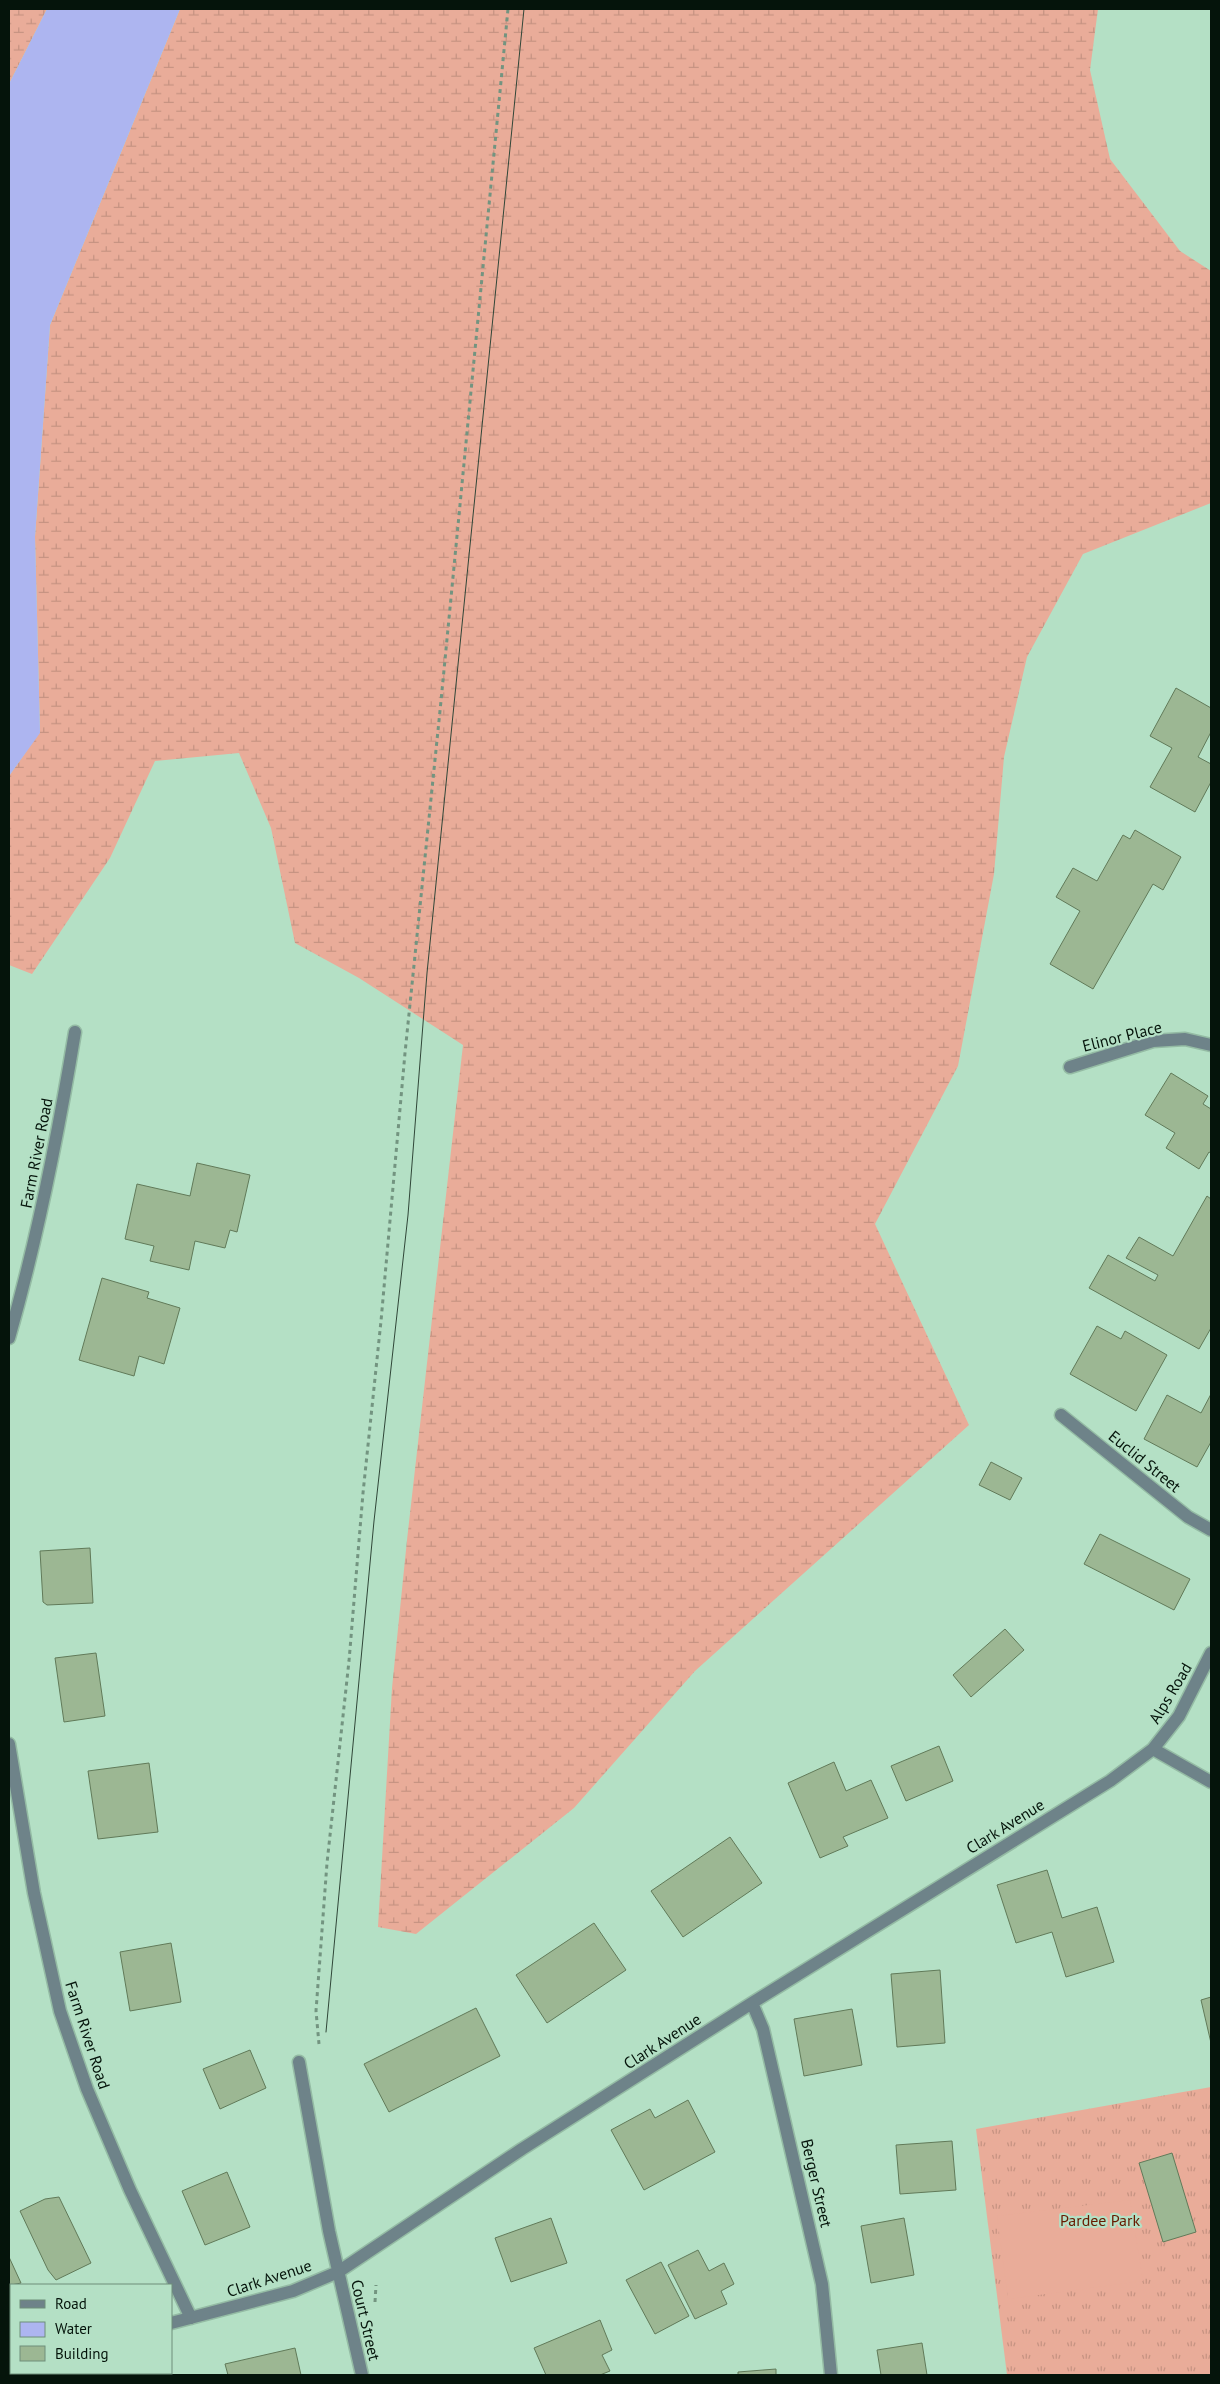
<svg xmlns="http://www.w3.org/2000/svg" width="1220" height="2384" viewBox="0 0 1220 2384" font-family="'PT Sans',sans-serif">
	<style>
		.grass { fill: url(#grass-tufts) }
		.wetland { fill: url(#wetland-marsh) }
		.pitch { fill: #e9ac99 }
		.water { fill: #adb5f0 }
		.building { fill: #9cb793; stroke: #617a59 }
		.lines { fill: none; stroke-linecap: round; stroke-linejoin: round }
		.minor-casing { stroke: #94bba4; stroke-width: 15 }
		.path { stroke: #739480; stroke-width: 3; stroke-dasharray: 4 4; stroke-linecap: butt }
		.minor { stroke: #6e8389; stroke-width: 12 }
		.tram { stroke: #304638; stroke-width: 1 }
		.labels { text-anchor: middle; stroke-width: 4.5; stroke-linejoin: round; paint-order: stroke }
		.street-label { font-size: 16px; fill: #05140b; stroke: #b4e0c5 }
		.park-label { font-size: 16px; fill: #671b00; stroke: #b4e0c5 }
	</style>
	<defs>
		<pattern id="grass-tufts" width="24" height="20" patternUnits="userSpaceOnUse" patternTransform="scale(1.25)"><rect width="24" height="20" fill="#e9ac99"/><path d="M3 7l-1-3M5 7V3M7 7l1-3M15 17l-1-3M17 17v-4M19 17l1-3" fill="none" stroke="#c69382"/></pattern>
		<pattern id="wetland-marsh" width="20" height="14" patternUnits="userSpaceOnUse" patternTransform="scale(1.25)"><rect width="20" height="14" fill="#e9ac99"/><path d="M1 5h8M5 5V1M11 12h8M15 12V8" fill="none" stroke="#c69382"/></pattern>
	</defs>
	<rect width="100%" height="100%" fill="#b4e0c5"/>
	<path class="grass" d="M1211,2087V2375H1007L976,2129Z"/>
	<path class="wetland" d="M9,9H47L9,84Z
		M180,9H1098L1090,70L1110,159L1180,251L1211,271V503L1083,554L1027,657L1004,757L994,874L958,1066L875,1224L969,1425L695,1671L574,1808L416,1934L378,1927L392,1688L407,1540L463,1045L359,978L295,943L271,828L239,753L155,761L110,858L32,974L9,965V776L40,732L35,537L50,325Z"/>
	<path class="pitch" d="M1130,2200L1143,2281L1008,2299L997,2216Z"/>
	<path class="water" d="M47,9H180L50,325L35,537L40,733L9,776V84Z"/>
	<path class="building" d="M1176,688L1211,708V732L1198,757L1211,764V782L1195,812L1150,787L1172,748L1150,736Z
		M1135,830L1181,857L1163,890L1153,884L1093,989L1050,964L1080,911L1056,897L1073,868L1097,881L1123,835L1130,839Z
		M1171,1073L1208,1096L1203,1104L1211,1109V1153L1209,1152L1199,1169L1166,1148L1175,1133L1145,1115Z
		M197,1163L250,1175L237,1232L230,1230L225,1248L195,1241L189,1270L150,1261L154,1246L125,1239L137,1184L190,1196Z
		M1207,1196L1211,1199V1328L1199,1349L1089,1288L1108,1255L1155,1281L1158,1275L1126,1258L1139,1237L1173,1256Z
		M102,1278L149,1292L147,1298L180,1308L164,1364L139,1356L134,1376L79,1360Z
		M1097,1326L1121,1339L1125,1331L1167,1355L1136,1411L1070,1374Z
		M1211,1394V1442L1197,1467L1144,1439L1167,1395L1201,1413Z
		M991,1462L1022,1478L1010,1500L979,1485Z
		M1100,1534L1190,1579L1174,1610L1084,1564Z
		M90,1548L93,1603L47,1605L43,1602L40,1551Z
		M1005,1629L1024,1650L971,1697L953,1675Z
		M96,1653L105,1716L64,1722L55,1658Z
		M939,1746L953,1781L906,1801L891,1766Z
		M834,1762L846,1791L871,1780L888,1818L843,1837L848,1846L820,1858L788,1783Z
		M149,1763L158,1832L98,1839L88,1771Z
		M730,1837L762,1883L683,1937L651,1891Z
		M1047,1870L1062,1918L1097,1907L1114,1962L1066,1977L1052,1932L1016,1943L997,1885Z
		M594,1923L626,1970L547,2023L516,1975Z
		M171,1943L181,2002L130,2011L120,1952Z
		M940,1970L945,2043L897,2047L891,1974Z
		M1211,1997V2043L1201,2000Z
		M476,2008L500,2056L389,2112L364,2064Z
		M852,2009L862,2065L804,2076L794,2019Z
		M250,2050L266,2088L220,2109L203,2069Z
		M688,2100L715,2152L644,2190L611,2130L650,2109L655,2118Z
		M952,2141L956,2190L900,2194L896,2145Z
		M1172,2153L1196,2232L1163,2242L1139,2163Z
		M227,2172L250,2227L205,2245L182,2191Z
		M59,2197L91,2263L56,2280L48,2270L20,2211L45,2199Z
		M551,2218L567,2263L511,2282L495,2238Z
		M904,2218L914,2275L871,2283L861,2226Z
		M698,2250L709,2271L724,2263L734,2284L721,2291L727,2304L695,2319L668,2265Z
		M9,2257L21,2283L11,2285L9,2289Z
		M661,2262L689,2316L655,2334L626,2280Z
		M600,2320L612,2350L602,2355L610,2371L600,2375H546L534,2348Z
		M922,2343L927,2375H881L877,2350Z
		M295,2348L301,2375H228L225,2364Z
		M776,2369V2375H738V2372Z"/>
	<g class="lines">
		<defs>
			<path id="minor" d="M1070,1067L1153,1041L1185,1039L1211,1045
				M9,1338C38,1237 58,1135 75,1032
				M1061,1415L1188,1517L1211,1530
				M9,1744L34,1893L60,2011L87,2089L130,2190L191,2318
				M1153,1749L1211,1782
				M752,2003L763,2029L822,2284L831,2375
				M299,2062L329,2231L362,2375
				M171,2323L293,2291L338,2272L522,2149L752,2003L1110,1781L1153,1749L1179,1716L1211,1653
				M9,2372L11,2371"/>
		</defs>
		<use href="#minor" class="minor-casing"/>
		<path class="path" d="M319,2044L316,2011L327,1863L349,1661L363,1493L381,1321L405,1053L441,701L508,9
			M375,2302L376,2285"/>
		<use href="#minor" class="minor"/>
		<path class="tram" d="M326,2032L374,1521L408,1215L427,973L524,9"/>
	</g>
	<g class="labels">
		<g class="street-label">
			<text transform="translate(1122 1036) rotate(-14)" y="6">Elinor Place</text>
			<text transform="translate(36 1153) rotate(-79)" y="6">Farm River Road</text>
			<text transform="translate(1145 1461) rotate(39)" y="6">Euclid Street</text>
			<text transform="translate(1170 1693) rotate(-59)" y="6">Alps Road</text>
			<text transform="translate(1005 1826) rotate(-32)" y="6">Clark Avenue</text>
			<text transform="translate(88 2035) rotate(72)" y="6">Farm River Road</text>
			<text transform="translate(662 2041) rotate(-33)" y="6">Clark Avenue</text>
			<text transform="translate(817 2183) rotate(77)" y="6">Berger Street</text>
			<text transform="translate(269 2278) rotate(-18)" y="6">Clark Avenue</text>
			<text transform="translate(366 2320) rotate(77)" y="6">Court Street</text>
		</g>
		<g class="park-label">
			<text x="1100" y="2226">Pardee Park</text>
		</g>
	</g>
	<rect width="1220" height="2384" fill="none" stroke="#05140b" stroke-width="20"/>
	<rect x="10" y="2284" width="162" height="90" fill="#b4e0c5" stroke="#6e8e7b"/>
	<rect x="20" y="2300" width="25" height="8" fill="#6e8389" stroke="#6e8e7b"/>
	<text x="55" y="2309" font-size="15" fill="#05140b">Road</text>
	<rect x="20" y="2322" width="25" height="15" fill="#adb5f0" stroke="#6e8e7b"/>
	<text x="55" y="2334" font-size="15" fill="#05140b">Water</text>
	<rect x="20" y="2346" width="25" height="15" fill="#9cb793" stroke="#6e8e7b"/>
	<text x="55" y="2359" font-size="15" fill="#05140b">Building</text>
</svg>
